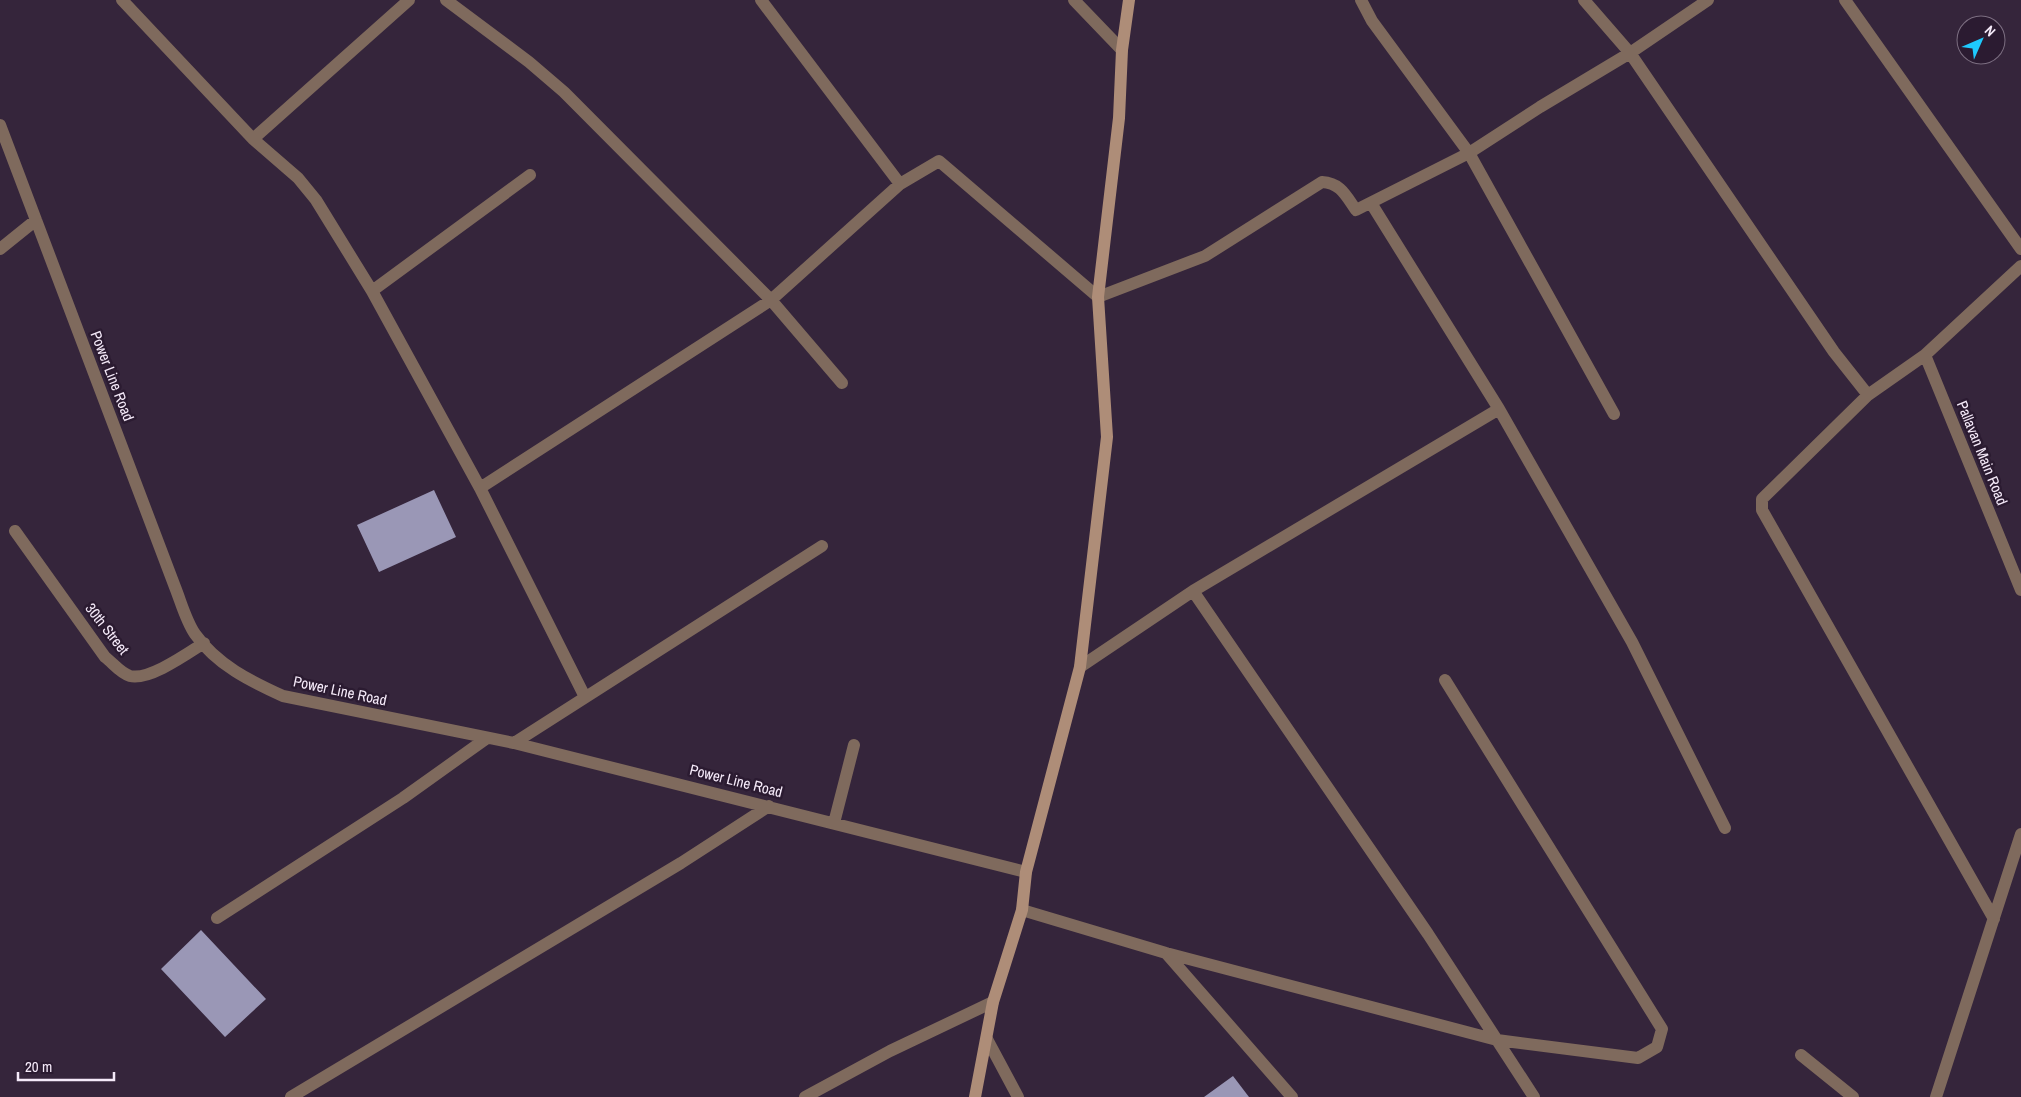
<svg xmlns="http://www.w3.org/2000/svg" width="2021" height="1097" viewBox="0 0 2021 1097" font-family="'Archivo Narrow',sans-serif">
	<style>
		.building { fill: #9a97b6 }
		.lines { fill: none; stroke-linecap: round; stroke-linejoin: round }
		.street { stroke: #7f6a5d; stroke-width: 12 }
		.secondary { stroke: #ae8d78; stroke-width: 12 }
		.labels { text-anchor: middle; stroke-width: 5; stroke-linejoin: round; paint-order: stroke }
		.street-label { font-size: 15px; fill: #f5eaf9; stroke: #2b1b31 }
	</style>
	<rect width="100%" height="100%" fill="#35253b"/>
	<path class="building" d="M434,490L456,537L379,572L357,525Z
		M201,930L266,999L225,1037L161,969Z
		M1233,1076L1249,1097H1204Z"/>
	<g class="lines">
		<path class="street" d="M122,0L253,139L298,178L316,200L372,291L480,488L585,697
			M446,0L529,62L564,92L771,300L842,383
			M761,0L900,184
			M1074,0L1122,50
			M1361,0L1372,21L1469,153L1614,414
			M1584,0L1630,53L1834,352L1868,395L1925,355L2021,266
			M1845,0L2021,249
			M0,125L175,587C181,602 186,621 195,634C217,665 250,681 283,696L514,743L1026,872
			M253,139L409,0
			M1371,203L1499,409L1632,642L1725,828
			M0,249L36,220
			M372,291L530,175
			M1925,355L2021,590
			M1868,395L1762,499V510L1994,919
			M480,488L771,300L900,184L939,161L1098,297L1205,256L1322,182C1341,183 1346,196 1356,210L1469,153L1540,107L1630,53L1708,0
			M15,531L105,657C113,663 120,673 130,676C149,681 188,653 204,643
			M1193,591L1428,934L1534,1097
			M1080,667L1193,591L1499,409
			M514,743L822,546
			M834,823L854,745
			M1022,910L1166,953L1497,1040L1638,1058L1657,1047L1662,1029L1445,680
			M217,918L403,798L487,738
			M1166,953L1292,1097
			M987,1039L1018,1097
			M1801,1055L1853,1097
			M291,1097L681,863L769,806
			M805,1097L890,1051L993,1002
			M1936,1097L2021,834"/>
		<path class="secondary" d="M975,1097L993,1002L1022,910L1026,872L1080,667L1107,437L1098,297L1119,118L1122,50L1129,0"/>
	</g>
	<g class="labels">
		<g class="street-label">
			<text transform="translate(112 376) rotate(69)" y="5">Power Line Road</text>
			<text transform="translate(1982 453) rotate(68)" y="5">Pallavan Main Road</text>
			<text transform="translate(107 629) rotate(52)" y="5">30th Street</text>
			<text transform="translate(340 691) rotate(12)" y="5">Power Line Road</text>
			<text transform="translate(736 781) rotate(14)" y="5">Power Line Road</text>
		</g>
	</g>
	<g transform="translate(1981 40) rotate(45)"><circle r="24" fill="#2b1b31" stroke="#7c6e81"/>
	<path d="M0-4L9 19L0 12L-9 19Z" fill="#1ec9fd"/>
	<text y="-8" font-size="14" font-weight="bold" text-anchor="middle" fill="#f5eaf9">N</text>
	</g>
	<path d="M18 1072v8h96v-8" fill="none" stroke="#f5eaf9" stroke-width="2.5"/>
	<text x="25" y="1072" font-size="15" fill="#f5eaf9" stroke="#2b1b31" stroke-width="4" paint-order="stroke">20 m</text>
</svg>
